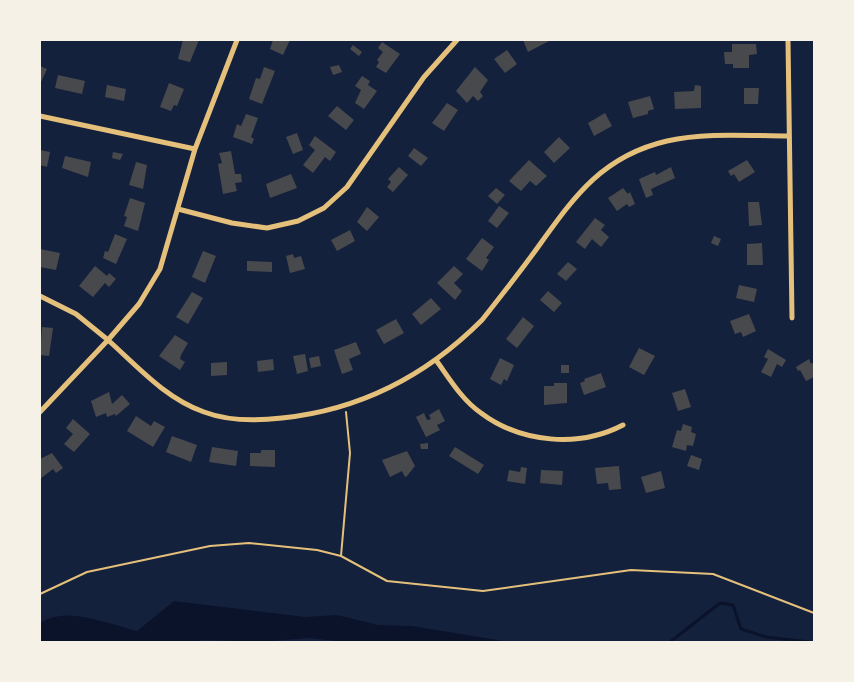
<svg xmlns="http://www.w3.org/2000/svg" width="854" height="682" viewBox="0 0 854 682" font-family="'Fira Sans',sans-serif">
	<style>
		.water { fill: #0b132b }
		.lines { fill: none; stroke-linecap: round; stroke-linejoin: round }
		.stream { stroke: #0b132b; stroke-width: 3 }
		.building { fill: #48494c }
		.path { stroke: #e5c07b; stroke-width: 2 }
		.minor { stroke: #e5c07b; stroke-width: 5 }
	</style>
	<rect width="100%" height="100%" fill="#14213d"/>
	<path class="water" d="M174,601L305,617L337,615L378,625L412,626L510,642H344L309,638L260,642L202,640L197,642H40V623C67,605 108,624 137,631Z"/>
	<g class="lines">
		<path class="stream" d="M670,642L720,603L733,605L741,629L766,637L810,642"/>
	</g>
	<path class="building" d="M183,40H199L190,62L178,59Z
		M273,40H290L283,55L270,49Z
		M523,40H551L528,52Z
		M382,42L400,54L386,73L376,67L379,62L377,60L383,52L378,48Z
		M732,44H756L757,54L749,55V68H733V64H725L724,52H732Z
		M353,45L362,52L359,56L350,49Z
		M507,50L517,64L505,73L494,59Z
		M339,65L342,72L333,75L330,67Z
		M40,66L47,69L41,82L40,81Z
		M264,67L275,71L262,104L249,99L256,78L260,79Z
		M475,67L488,80L480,92L483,96L478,101L473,96L467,103L456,91Z
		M58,75L85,81L82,94L55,88Z
		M362,76L370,81L368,85L377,91L364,109L355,103L361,90L355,86Z
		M169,83L184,89L177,106L174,105L171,111L160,107Z
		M107,85L126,89L124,101L105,97Z
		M695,85L701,86V108L675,109L674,92L694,91Z
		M744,88H759L758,104H744Z
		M650,96L654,109L648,111V114L633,118L628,102Z
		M447,103L458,110L444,131L432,123Z
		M337,106L354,120L346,130L328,116Z
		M605,113L612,126L594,136L588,123Z
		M246,114L258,118L251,137L254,139L252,144L233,137L237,124L241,126Z
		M297,133L303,150L293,154L286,137Z
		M315,136L336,152L330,161L325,157L313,173L303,165L315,150L309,145Z
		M559,137L570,148L554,163L544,152Z
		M414,148L428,158L421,166L408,156Z
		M40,150L50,152L47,167L40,165Z
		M231,151L235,174H241L242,182L235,183L237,191L223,194L218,164L222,163L219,153Z
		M113,152L123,154L120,160L112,158Z
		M65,156L91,162L88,177L62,168Z
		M529,160L547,176L536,186L530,181L521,191L509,181Z
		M747,160L755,172L739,182L734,174L731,176L728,171Z
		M136,162L147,165L143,189L129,185Z
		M399,167L408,175L393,192L387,187L391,182L388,179Z
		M671,167L675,178L651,189L653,195L646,198L639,179L655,172L656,175Z
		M291,174L297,188L270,198L266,184Z
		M496,188L505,195L497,204L488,196Z
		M623,188L628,194L630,192L635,204L629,207L627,204L617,211L608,198Z
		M130,198L145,203L138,231L124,226L127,217L124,216Z
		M748,202H759L762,225L749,226Z
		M499,206L509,213L497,228L488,221Z
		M367,207L379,217L367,231L357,222Z
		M595,218L605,225L601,230L609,237L601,247L592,239L585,249L576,242Z
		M350,230L355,241L337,251L331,240Z
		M115,234L127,239L116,264L103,258L105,251L108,252Z
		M714,236L721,239L718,246L711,243Z
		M482,238L494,247L486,258L489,260L482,271L466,259Z
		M762,243L763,265H747V244Z
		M40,249L60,253L56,270L40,267Z
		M203,251L216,256L205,283L192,277Z
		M293,254L294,258L301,256L305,269L290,273L286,256Z
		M247,261L272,262V272L247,271Z
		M568,262L577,269L566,281L557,274Z
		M95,266L107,276L109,273L116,279L109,287L105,283L93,297L79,286Z
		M454,266L463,274L454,283L462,291L455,300L437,283Z
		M739,285L757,289L754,302L736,298Z
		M548,291L562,303L554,312L540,300Z
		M192,292L203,298L188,324L176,317Z
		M431,298L441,309L421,325L412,314Z
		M749,314L756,331L743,337L741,332L735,334L730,321Z
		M523,317L534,326L517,348L506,339Z
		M396,319L404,333L384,344L376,330Z
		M42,327L53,328L49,356L40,355Z
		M175,335L188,343L181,355L180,359L185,362L180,370L159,356Z
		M356,342L361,354L349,359L353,370L342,374L334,350Z
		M639,348L655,356L644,375L629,367Z
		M768,349L786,360L782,367L777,364L771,377L761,372L768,359L764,357Z
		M305,354L308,371L297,374L293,356Z
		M319,356L321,366L311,368L309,358Z
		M500,358L514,365L507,381L504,379L501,385L490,379Z
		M273,359L274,370L258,372L257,361Z
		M809,359L811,364L814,362V377L806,381L800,370L798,371L796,367Z
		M227,362V375L211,376V363Z
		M561,365H569V373H561Z
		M601,373L606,387L584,395L580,383L585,381L584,379Z
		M554,383H567V403L544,405V386H554Z
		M685,389L691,407L678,411L672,393Z
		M109,392L112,404L122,395L130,404L116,416L115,414L107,417L106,413L96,417L91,401Z
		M439,409L445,421L437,425L440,430L426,437L416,417L424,413L427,420L431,419L429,415Z
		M136,416L151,426L154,421L165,427L153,447L127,431Z
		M73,419L90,434L74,452L64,444L73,434L66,428Z
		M683,424L692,427L691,432L696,434L693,446L687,445L686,451L672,447L677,430L681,431Z
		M172,436L197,445L191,462L166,452Z
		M428,443V449H421L420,444Z
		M212,447L238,451L236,466L209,462Z
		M455,447L484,465L478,474L449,456Z
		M261,450H275V467L250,466V453H261Z
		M407,451L415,466L407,476L405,477L402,471L390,477L382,460Z
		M52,453L63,468L56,473L53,469L40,479V459Z
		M691,455L702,459L699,470L687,466Z
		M619,466L621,489L609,490L608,483L597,484L595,468Z
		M521,467L527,468L525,484L507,481L509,470L520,472Z
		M541,470L563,471L562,485L540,483Z
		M661,471L665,488L646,493L641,477Z"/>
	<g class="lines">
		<path class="path" d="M341,556L350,453L346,412
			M40,594L87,572L210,546L249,543L317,550L341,556L387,581L483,591L631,570L713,574L814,613"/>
		<path class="minor" d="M237,40L195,149L160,269L139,304L108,340C138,367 165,398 204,412C228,421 257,421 282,418C360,410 427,375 482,320C501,296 520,272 538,247C574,197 602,156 667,141C706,132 749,136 789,136
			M788,40L792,318
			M40,116L195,149
			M178,209L232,223L267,228L298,221L324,208L347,187L424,77L457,40
			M40,296L76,314L108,340L40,412
			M436,360C449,378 462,400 481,413C521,443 579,448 623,425"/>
	</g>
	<rect width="854" height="682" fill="none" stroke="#f6f1e7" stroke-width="82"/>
</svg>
